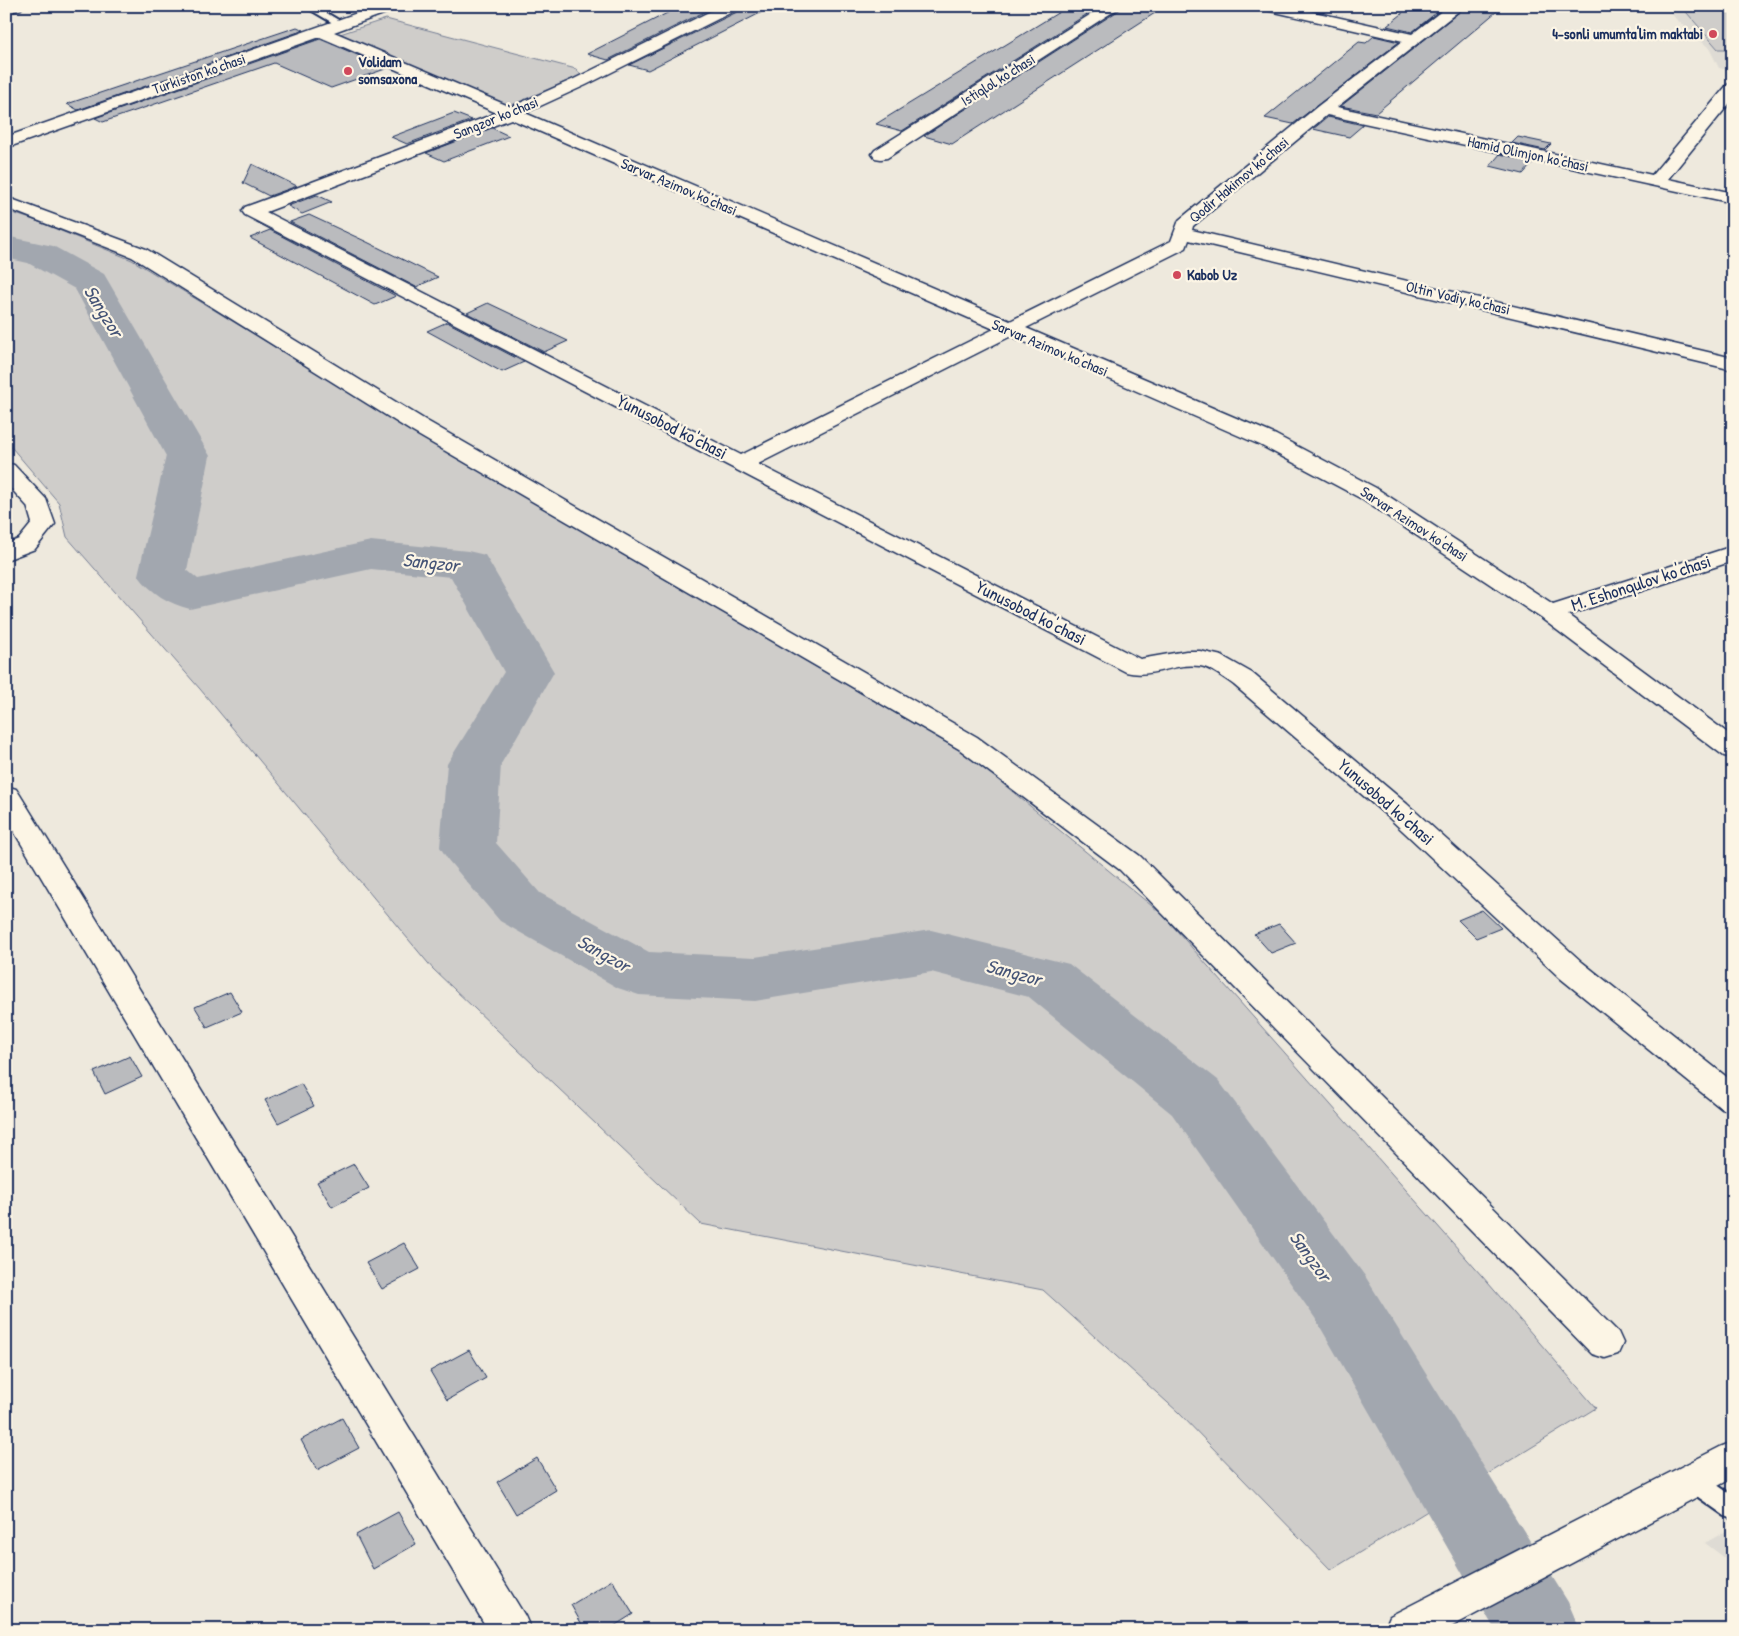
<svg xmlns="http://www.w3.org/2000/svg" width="1739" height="1636" viewBox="0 0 1739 1636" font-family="'Patrick Hand',sans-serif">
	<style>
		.built { fill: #dedbd4 }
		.green { fill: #cfcdca; stroke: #757e94 }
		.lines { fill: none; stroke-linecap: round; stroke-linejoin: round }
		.river { fill: #a2a7af; fill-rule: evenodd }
		.building { fill: #babbbe; stroke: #1b2f5e }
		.lane-casing { stroke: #1b2f5e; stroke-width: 4 }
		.street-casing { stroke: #1b2f5e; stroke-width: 3 }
		.secondary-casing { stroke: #1b2f5e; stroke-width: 3 }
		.lane { fill: #fcf5e5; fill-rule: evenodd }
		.street { fill: #fcf5e5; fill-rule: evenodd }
		.secondary { fill: #fcf5e5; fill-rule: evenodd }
		.poi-dot { fill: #d1495b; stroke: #fcf5e5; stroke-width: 2 }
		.labels { text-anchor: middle; stroke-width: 4.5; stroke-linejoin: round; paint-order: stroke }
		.far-poi-label { font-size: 15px; font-weight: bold; fill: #1b2f5e; stroke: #fcf5e5; text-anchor: start }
		.far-street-label { font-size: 15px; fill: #1b2f5e; stroke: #fcf5e5 }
		.street-label { font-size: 18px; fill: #1b2f5e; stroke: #fcf5e5 }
		.water-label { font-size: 19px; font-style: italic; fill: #445376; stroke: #fcf5e5 }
	</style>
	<rect width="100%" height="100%" fill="#eee9dd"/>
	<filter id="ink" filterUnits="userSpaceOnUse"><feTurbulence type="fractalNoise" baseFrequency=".02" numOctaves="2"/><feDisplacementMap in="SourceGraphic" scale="10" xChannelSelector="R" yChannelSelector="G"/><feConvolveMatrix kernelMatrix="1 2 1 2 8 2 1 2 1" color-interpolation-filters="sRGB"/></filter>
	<g filter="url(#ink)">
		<path class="built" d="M1665,6H1733V71L1719,68L1709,48L1676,19Z
			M1733,1527V1564L1705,1543Z"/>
		<path class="green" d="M1681,6H1733V49H1718Z
			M386,19L576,69L581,75L507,107L340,34Z
			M6,211L34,220L132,260L457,458L969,756L1163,915L1482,1276L1596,1408L1331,1570L1178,1412L1043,1290L701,1224L433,969L200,689L67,537L59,503L6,441Z"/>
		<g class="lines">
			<path class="river" d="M6,236L53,246L104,274L210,456L187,570L198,579L371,541L468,551L485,555L554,672L501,764L496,843L540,893L649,952L755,957L931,930L1069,964L1218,1080L1365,1276L1568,1602L1580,1630H1495L1315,1318L1172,1114L1029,997L931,972L755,1001L639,995L618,988L500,921L448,860L440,847L447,764L504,672L451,577L371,569L190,609C169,604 151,593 138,575L166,456L75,289L28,263L6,258Z"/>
		</g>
		<path class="building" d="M681,6H716L608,60L587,54Z
			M742,6H774L648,70L629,65L739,11Z
			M1069,6H1100L902,131L876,124Z
			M1402,6H1445L1412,32L1387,26L1402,14Z
			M1467,6H1503L1376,113L1341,106Z
			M1124,7L1155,13L952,144L924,136Z
			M297,27L304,30L78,110L67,104Z
			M1374,36L1399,42L1293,124L1265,118L1359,42L1366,43Z
			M320,39L388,68L331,88L274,63L103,122L95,118Z
			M454,113L472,120L407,144L391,137Z
			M1328,117L1363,125L1349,137L1313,129Z
			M492,128L509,136L444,161L426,153Z
			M1518,137L1551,144L1545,150L1512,143Z
			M1500,154L1534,162L1523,174L1490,166Z
			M252,164L297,186L269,196L243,183Z
			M317,195L332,202L302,214L288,206Z
			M309,215L367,242L438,277L416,287L290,222Z
			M270,230L396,296L375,305L250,238Z
			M488,303L568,341L544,352L467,313Z
			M447,322L524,362L502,372L427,331Z
			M1482,910L1501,928L1476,938L1458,920Z
			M1279,924L1296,943L1271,953L1254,934Z
			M230,992L242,1012L207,1027L195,1007Z
			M130,1056L142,1077L105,1094L94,1072Z
			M301,1084L314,1106L278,1123L265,1100Z
			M354,1164L369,1188L332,1207L317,1182Z
			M404,1243L420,1269L382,1289L366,1263Z
			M469,1350L486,1378L447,1400L430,1371Z
			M342,1418L359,1448L317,1470L301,1440Z
			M537,1458L556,1490L516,1514L497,1482Z
			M398,1512L416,1544L373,1569L356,1535Z
			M612,1580L633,1614L608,1630H585L571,1605Z"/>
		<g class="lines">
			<defs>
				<path id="lane" d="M304,6H315L345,24L344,26H338Z
					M1692,1470L1700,1473L1733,1496V1519L1725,1516L1684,1487L1681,1480L1684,1473Z"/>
				<path id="street" d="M6,6H23L21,9L6,13Z
					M377,6H399L397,9L334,32L511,107L574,79L721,6H740L738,9L586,85L525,113L1010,321L1171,241L1179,220L1318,106L1403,41L1266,10L1261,9L1259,6H1287L1412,34L1448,6H1465L1337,107L1652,175L1727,85L1733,83V99L1668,179L1733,193V203L1327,115L1193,226L1192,230L1733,358V370L1189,240L1186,248L1026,328L1276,435L1376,488L1553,604L1733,546V561L1568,615L1733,737V758L1724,756L1541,618L1360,498L1260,445L1011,336L758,464L1140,659L1186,651H1200L1222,656L1252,673L1407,804L1582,962L1733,1082V1112L1722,1109L1560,978L1387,816L1234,685C1224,678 1212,668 1200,666C1174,662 1152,679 1126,672L245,215L242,211L245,207L497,113L320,37L6,148V137ZM511,119L994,329L741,455L266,212Z
					M1104,6H1122L887,158L881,159L875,158L872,154L875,150Z
					M6,197L146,249L427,421L977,737L1140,856L1618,1332L1623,1343L1618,1354L1605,1358L1592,1354L1120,870L959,749L411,431L132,257L6,208Z
					M6,463L14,465L46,499L55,524L35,549L6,560V544L19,539L32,523L27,506L6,483Z
					M6,786L16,789L20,795L525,1616L531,1630H488L6,818Z"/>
				<path id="secondary" d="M1733,1442V1478L1445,1630H1384L1390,1616L1720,1447Z"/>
			</defs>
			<use href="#lane" class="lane-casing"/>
			<use href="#street" class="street-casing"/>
			<use href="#secondary" class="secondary-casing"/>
			<use href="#lane" class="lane"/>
			<use href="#street" class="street"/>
			<use href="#secondary" class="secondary"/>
		</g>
	</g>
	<g class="poi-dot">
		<circle cx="1713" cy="34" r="5"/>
		<circle cx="348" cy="71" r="5"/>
		<circle cx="1177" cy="275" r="5"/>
	</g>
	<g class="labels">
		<g class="far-poi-label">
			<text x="1703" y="39" text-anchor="end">4-sonli umumta'lim maktabi</text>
			<text x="358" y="67">Volidam<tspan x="358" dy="17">somsaxona</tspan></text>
			<text x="1187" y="280">Kabob Uz</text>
		</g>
		<g class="far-street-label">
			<text transform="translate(199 74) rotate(-19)" y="5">Turkiston ko'chasi</text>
			<text transform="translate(998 80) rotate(-32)" y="5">Istiqlol ko'chasi</text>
			<text transform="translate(496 118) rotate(-22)" y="5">Sangzor ko'chasi</text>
			<text transform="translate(1528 154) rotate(12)" y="5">Hamid Olimjon ko'chasi</text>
			<text transform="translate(1239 180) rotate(-40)" y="5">Qodir Hakimov ko'chasi</text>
			<text transform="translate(679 187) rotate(23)" y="5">Sarvar Azimov ko'chasi</text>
			<text transform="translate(1458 298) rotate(13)" y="5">Oltin Vodiy ko'chasi</text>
			<text transform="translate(1050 348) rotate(23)" y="5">Sarvar Azimov ko'chasi</text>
			<text transform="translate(1414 524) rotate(33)" y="5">Sarvar Azimov ko'chasi</text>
		</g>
		<g class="street-label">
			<text transform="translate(672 427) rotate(27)" y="6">Yunusobod ko'chasi</text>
			<text transform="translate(1641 583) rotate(-18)" y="6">M. Eshonqulov ko'chasi</text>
			<text transform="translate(1031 613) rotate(27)" y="6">Yunusobod ko'chasi</text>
			<text transform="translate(1386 802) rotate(41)" y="6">Yunusobod ko'chasi</text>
		</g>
		<g class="water-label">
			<text transform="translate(104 311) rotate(58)" y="7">Sangzor</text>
			<text transform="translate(431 562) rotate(6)" y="7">Sangzor</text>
			<text transform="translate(604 953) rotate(29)" y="7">Sangzor</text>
			<text transform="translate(1014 972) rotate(15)" y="7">Sangzor</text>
			<text transform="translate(1311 1256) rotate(54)" y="7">Sangzor</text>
		</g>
	</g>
	<rect width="1739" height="1636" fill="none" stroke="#fcf5e5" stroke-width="25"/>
	<rect x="12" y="12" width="1714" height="1611" fill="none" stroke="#1b2f5e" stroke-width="2" filter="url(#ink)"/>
</svg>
